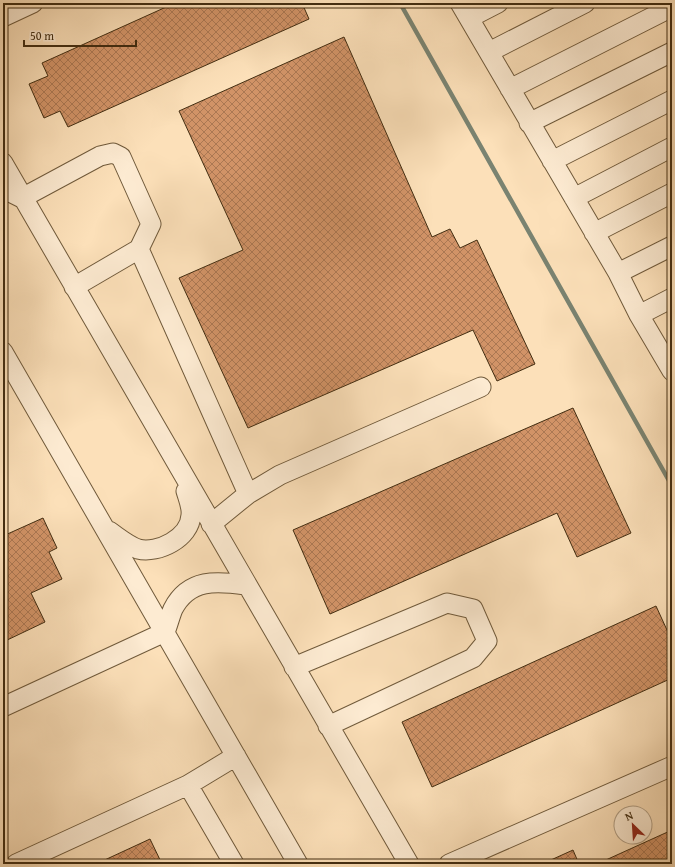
<svg xmlns="http://www.w3.org/2000/svg" width="675" height="867" viewBox="0 0 675 867" font-family="'Gentium Book Plus',serif">
	<style>
		.lines { fill: none; stroke-linecap: round; stroke-linejoin: round }
		.stream { stroke: #7a8371; stroke-width: 4.5 }
		.building { fill: url(#building-cross-hatch); stroke: #422d11 }
		.minor-casing { stroke: #705a3b; stroke-width: 21 }
		.minor { stroke: #fdebd2; stroke-width: 19 }
	</style>
	<defs>
		<pattern id="building-cross-hatch" width="8" height="8" patternUnits="userSpaceOnUse"><rect width="8" height="8" fill="#d19367"/><path d="M0 0l8 8M0 8l8-8" fill="none" stroke="#ab7853"/></pattern>
	</defs>
	<rect width="100%" height="100%" fill="#fce0b9"/>
	<filter id="stains"><feTurbulence type="fractalNoise" baseFrequency=".005" numOctaves="4"/><feColorMatrix values="0 0 0 0 .2 0 0 0 0 .09 0 0 0 0 .02 0 0 0 .5 -.17"/></filter>
	<radialGradient id="worn" r=".72"><stop offset=".6" stop-color="#630" stop-opacity="0"/><stop offset="1" stop-color="#630" stop-opacity=".3"/></radialGradient>
	<g class="lines">
		<path class="stream" d="M400,3L672,486"/>
	</g>
	<path class="building" d="M175,3H302L309,19L68,127L60,111L44,118L29,84L48,76L42,63Z
		M344,37L432,237L450,229L460,248L477,240L535,364L497,381L473,330L248,428L179,278L243,250L179,111Z
		M573,408L631,533L577,557L557,513L330,614L293,530Z
		M43,518L57,548L49,552L62,579L31,593L45,622L3,642V536Z
		M656,606L672,641V678L432,787L402,722Z
		M672,830V864H597Z
		M150,839L162,864H96Z
		M573,850L579,864H542Z"/>
	<g class="lines">
		<defs>
			<path id="minor" d="M460,3L618,273L639,315L672,371
				M3,17L33,3
				M469,18L498,3
				M489,52L585,3
				M510,89L666,10
				M529,123L672,52
				M552,161L672,100
				M3,163L409,864
				M12,193L22,198L100,156L113,153L121,157L151,224L139,249L248,494
				M574,198L672,147
				M594,233L672,193
				M618,273L672,246
				M74,287L139,249
				M639,315L672,298
				M3,352L298,864
				M211,524L248,494L280,475L481,387
				M109,531C118,537 127,545 138,549C158,554 190,538 191,515C192,507 188,498 186,491
				M294,667L447,603L473,609L487,641L473,658L328,726
				M3,707L165,632C168,625 170,616 173,609C189,578 217,581 246,585
				M188,785L234,864
				M16,864L188,785L236,756
				M449,864L670,767"/>
		</defs>
		<use href="#minor" class="minor-casing"/>
		<use href="#minor" class="minor"/>
	</g>
	<rect width="675" height="867" fill="none" stroke="#fce0b9" stroke-width="16"/>
	<rect x="4" y="4" width="667" height="859" fill="none" stroke="#422d11" stroke-width="2"/>
	<rect x="8" y="8" width="659" height="851" fill="none" stroke="#422d11"/>
	<g transform="translate(633 825) rotate(335)"><circle r="19" fill="#fdebd2" stroke="#b29f85"/>
	<path d="M0-3L7 15L0 10L-7 15Z" fill="#8f2418"/>
	<text y="-6" font-size="11" font-weight="bold" text-anchor="middle" fill="#422d11">N</text>
	</g>
	<path d="M24 40v6h112v-6" fill="none" stroke="#422d11" stroke-width="2"/>
	<text x="30" y="40" font-size="12" fill="#422d11" stroke="#fdebd2" stroke-width="3" paint-order="stroke">50 m</text>
	<rect width="100%" height="100%" filter="url(#stains)"/>
	<rect width="100%" height="100%" fill="url(#worn)"/>
</svg>
